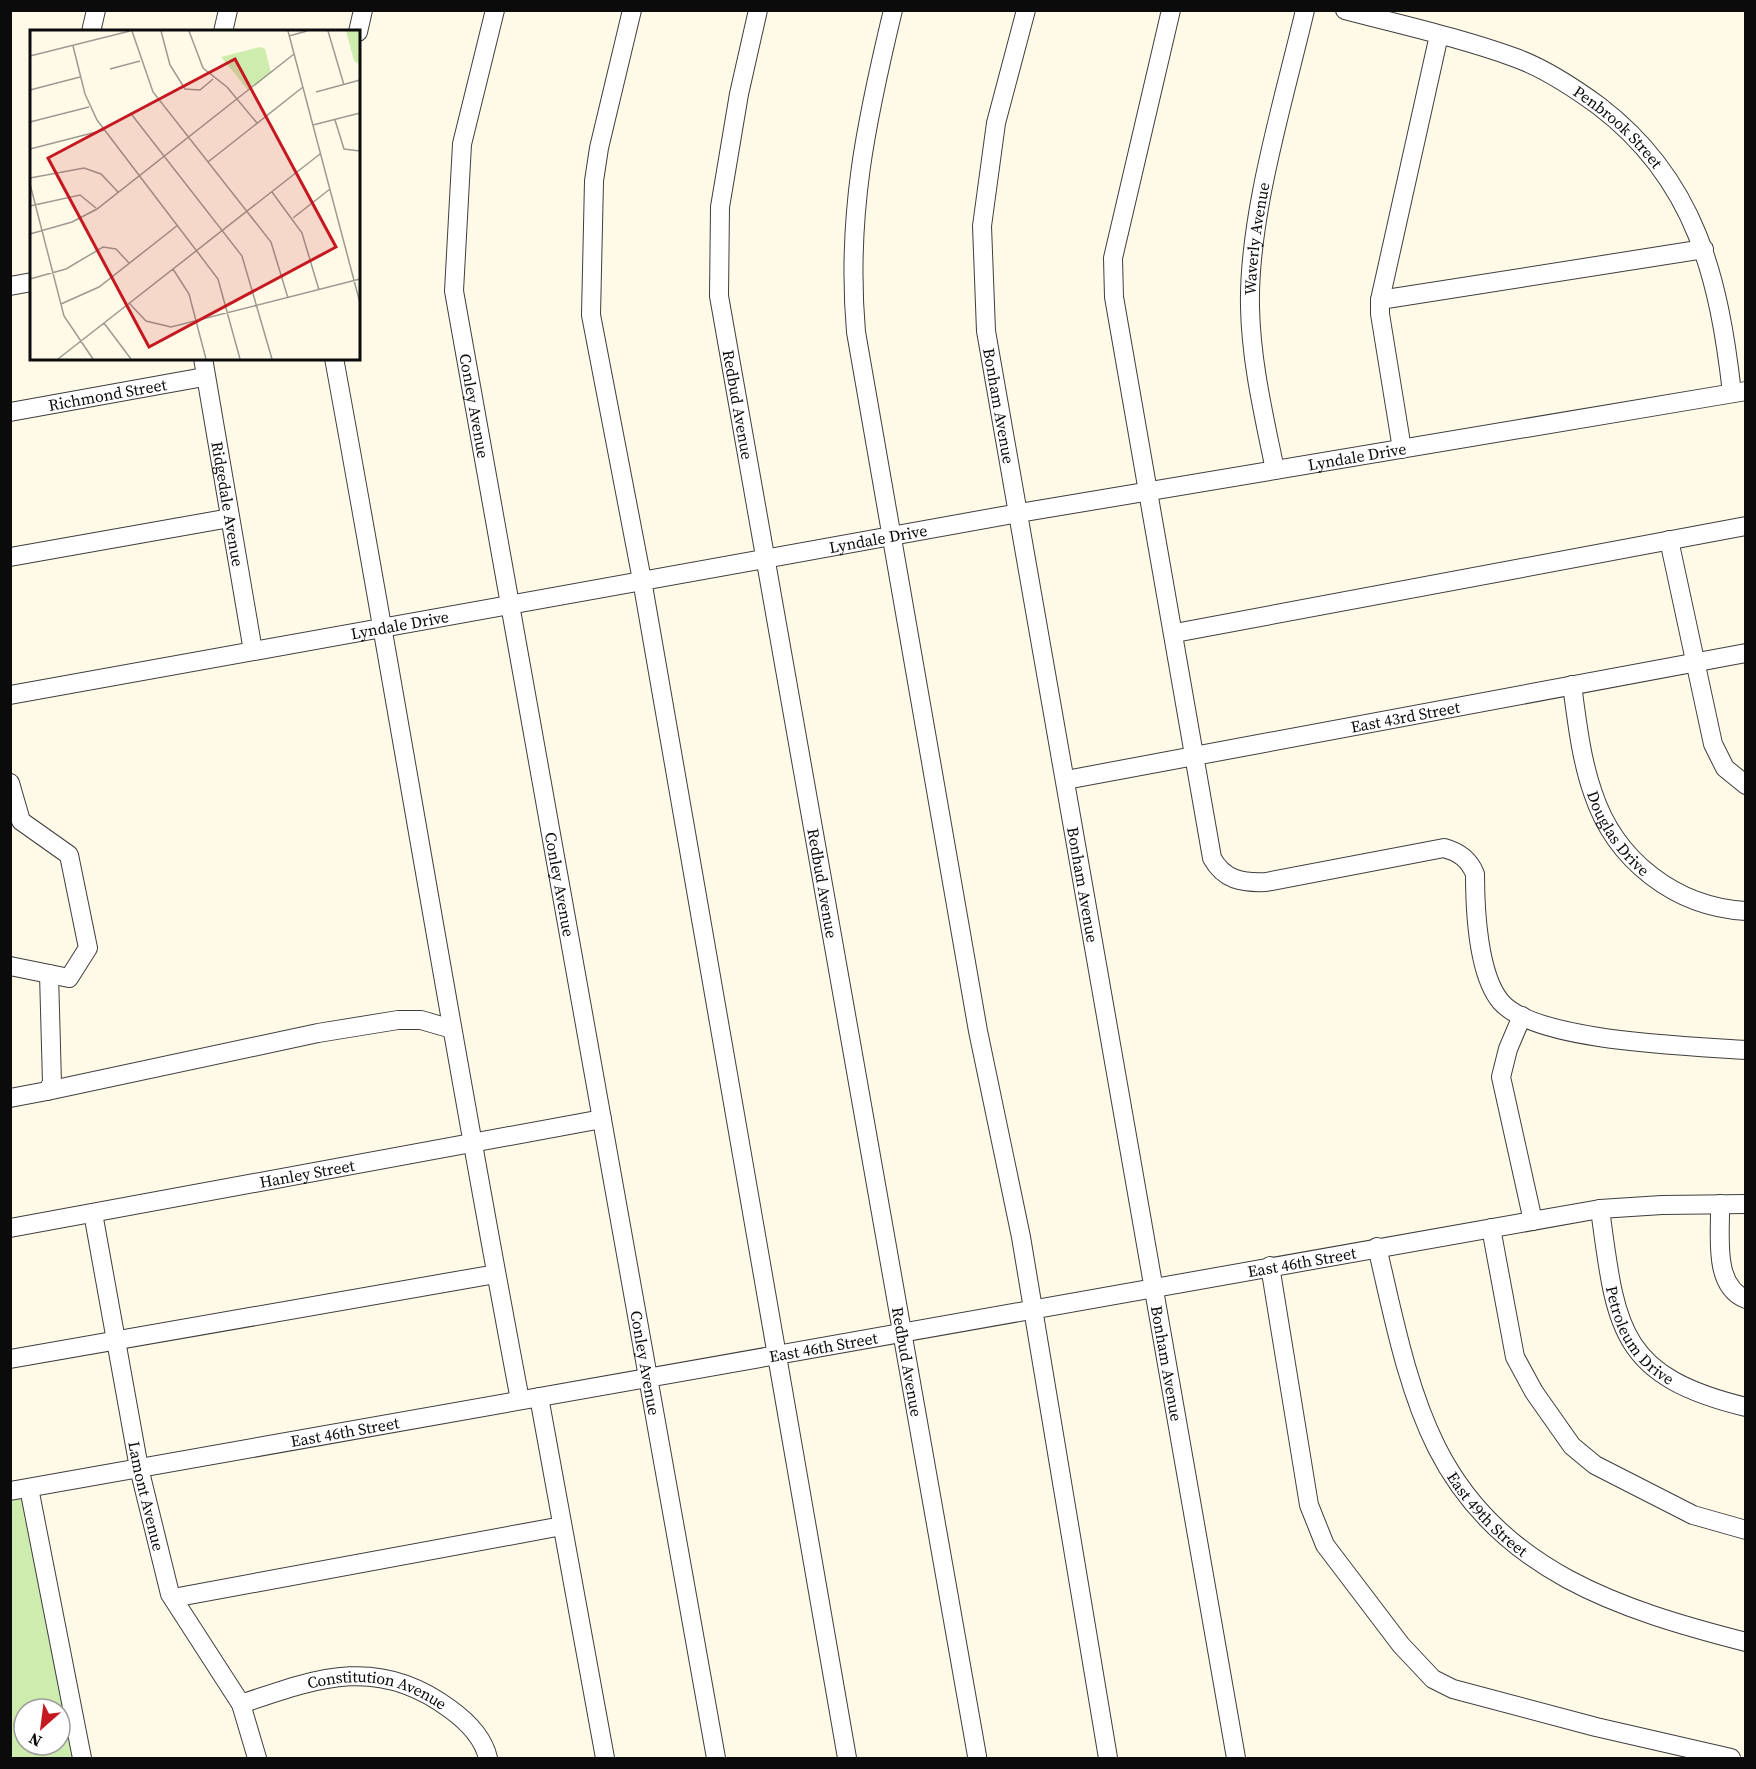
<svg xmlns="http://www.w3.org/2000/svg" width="1756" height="1769" viewBox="0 0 1756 1769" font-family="'Source Serif 4',serif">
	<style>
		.green { fill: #cfecaf; fill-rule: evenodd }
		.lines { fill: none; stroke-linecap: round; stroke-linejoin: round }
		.minor-casing { stroke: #3e3e3e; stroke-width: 20 }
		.minor { stroke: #fff; stroke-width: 18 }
		.labels { text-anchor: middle; stroke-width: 6; stroke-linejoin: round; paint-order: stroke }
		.street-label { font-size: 16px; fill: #0b0b0b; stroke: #fff }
		.inset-road { fill: none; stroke: #9d9a90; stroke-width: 1.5 }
		.view { fill: #c51821; fill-opacity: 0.15; stroke: #c51821; stroke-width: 3 }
		.inset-edge { fill: none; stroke: #0b0b0b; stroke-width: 3 }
	</style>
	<rect width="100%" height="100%" fill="#fffae8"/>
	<path class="green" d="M28,1488L82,1758H11V1491ZM24,1709H60V1745H24Z"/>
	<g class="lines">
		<defs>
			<g id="minor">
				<path id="s1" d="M495,10L462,144L454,291L716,1758"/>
				<path d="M632,10L599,148L594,181L591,315L642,580L847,1758"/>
				<path id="s2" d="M758,10L739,94L720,207L719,296L977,1756"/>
				<path d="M893,10C866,122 846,216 856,332L978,1031L1021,1237L1108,1758"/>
				<path id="s3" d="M1026,10L996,123L982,226L986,331L1236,1758"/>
				<path d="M1171,10L1113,258L1114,297L1212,858C1224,880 1242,883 1266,882L1444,848C1459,852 1469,859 1475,874C1475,909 1478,975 1501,1002C1536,1042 1692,1046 1746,1050"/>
				<path id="s4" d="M1345,10C1402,25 1461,38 1516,58C1546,69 1573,87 1599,106C1696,180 1719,278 1732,393"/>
				<path d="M91,32L96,10"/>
				<path d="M223,32L228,10"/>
				<path d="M358,32L363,10"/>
				<path d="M10,286L32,282"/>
				<path d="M1380,300L1704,249"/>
				<path id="s5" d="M203,358L253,651"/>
				<path d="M334,358C398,706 454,1054 520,1400"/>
				<path id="s6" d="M10,412L204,377"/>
				<path d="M1402,449L1380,314V300L1439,35"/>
				<path id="s7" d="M1275,470C1264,416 1251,362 1250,307C1248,216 1284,100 1305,10"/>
				<path d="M1669,540L1713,744L1725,768L1746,785"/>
				<path d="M10,557L230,518"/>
				<path d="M1175,633L1746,526"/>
				<path id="s8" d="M1572,685C1577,721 1581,759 1593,793C1615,860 1675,907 1746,911"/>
				<path id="s9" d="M10,695L1019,513L1746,391"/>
				<path id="s10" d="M1066,780L1746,653"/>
				<path d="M10,783L21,821L69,855L88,948L69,978L10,966"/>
				<path d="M1522,1016L1508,1049L1501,1077L1533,1221"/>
				<path d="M47,1091L318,1033L398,1020H421L452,1029"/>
				<path d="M10,1098L47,1091L52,1083L49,974"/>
				<path d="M1720,1204C1721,1233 1712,1286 1746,1299"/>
				<path id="s11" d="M1600,1209C1616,1328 1618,1376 1746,1407"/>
				<path id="s12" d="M93,1213L139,1468L170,1594L241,1704L257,1758"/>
				<path id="s13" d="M10,1228L602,1119"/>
				<path d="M1491,1228L1515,1357L1534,1392L1572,1446L1595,1465L1693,1515L1746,1530"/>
				<path id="s14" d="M1377,1247C1393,1314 1406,1386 1437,1448C1499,1571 1621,1610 1746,1642"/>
				<path d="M1270,1266L1309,1505L1325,1545L1401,1645L1433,1679L1453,1689L1596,1727L1731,1758"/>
				<path d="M10,1359L496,1274"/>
				<path d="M539,1397L605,1758"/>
				<path d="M29,1488L82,1758"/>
				<path id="s15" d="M10,1491L1600,1209L1662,1205L1746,1204"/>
				<path d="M173,1598L562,1526"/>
				<path id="s16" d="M241,1704C317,1678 378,1655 450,1709C468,1722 483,1737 488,1758"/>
			</g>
		</defs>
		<use href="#minor" class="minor-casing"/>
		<use href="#minor" class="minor"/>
	</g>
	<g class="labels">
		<g class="street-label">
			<text dy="6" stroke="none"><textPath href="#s4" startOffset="302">Penbrook Street</textPath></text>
			<text dy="6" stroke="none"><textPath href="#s7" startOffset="234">Waverly Avenue</textPath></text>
			<text dy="6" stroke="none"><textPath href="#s6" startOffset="99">Richmond Street</textPath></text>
			<text dy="6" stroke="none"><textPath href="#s2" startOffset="400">Redbud Avenue</textPath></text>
			<text dy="6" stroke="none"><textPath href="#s1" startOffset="402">Conley Avenue</textPath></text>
			<text dy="6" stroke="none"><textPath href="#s3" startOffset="402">Bonham Avenue</textPath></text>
			<text dy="6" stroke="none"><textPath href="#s9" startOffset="1368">Lyndale Drive</textPath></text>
			<text dy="6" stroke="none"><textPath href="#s5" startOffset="148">Ridgedale Avenue</textPath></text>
			<text dy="6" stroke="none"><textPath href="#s9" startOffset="882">Lyndale Drive</textPath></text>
			<text dy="6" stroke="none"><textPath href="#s9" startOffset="396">Lyndale Drive</textPath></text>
			<text dy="6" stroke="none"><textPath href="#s10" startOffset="345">East 43rd Street</textPath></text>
			<text dy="6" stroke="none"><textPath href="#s8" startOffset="158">Douglas Drive</textPath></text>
			<text dy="6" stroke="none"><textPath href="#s1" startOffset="888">Conley Avenue</textPath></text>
			<text dy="6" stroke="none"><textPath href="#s2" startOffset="886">Redbud Avenue</textPath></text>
			<text dy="6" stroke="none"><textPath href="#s3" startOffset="888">Bonham Avenue</textPath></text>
			<text dy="6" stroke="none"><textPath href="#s13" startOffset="302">Hanley Street</textPath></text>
			<text dy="6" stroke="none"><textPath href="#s15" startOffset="1312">East 46th Street</textPath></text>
			<text dy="6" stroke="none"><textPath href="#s11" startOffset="136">Petroleum Drive</textPath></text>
			<text dy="6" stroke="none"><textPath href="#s15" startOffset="826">East 46th Street</textPath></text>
			<text dy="6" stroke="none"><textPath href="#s2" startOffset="1372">Redbud Avenue</textPath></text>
			<text dy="6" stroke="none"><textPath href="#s1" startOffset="1374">Conley Avenue</textPath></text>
			<text dy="6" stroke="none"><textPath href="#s3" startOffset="1374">Bonham Avenue</textPath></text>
			<text dy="6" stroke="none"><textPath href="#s15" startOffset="340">East 46th Street</textPath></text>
			<text dy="6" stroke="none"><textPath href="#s12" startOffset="288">Lamont Avenue</textPath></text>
			<text dy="6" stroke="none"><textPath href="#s14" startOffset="294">East 49th Street</textPath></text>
			<text dy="6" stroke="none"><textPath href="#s16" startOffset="142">Constitution Avenue</textPath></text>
		</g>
	</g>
	<g transform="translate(30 30)">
		<rect width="330" height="330" fill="#fffae8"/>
		<path d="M316,1H330L329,34L324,31ZM230,17L235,19L241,42L218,60L191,27Z" fill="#cfecaf"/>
		<path class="inset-road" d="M102,1L123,62L241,212L258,268M131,1L140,35L155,59L170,60L183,49M159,1L173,38L197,57L227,93M258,1L330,273M298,1L314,55M259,6L277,1M43,16L55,64L67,90L188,249L210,329M0,26L100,1M80,39L110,31M0,60L50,47M286,62L330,50M102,85L212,226L242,329M305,90L314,119L330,121M0,92L59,77M283,95L330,83M0,119L74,100M178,132L273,57M0,148L54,138L71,144L88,162M0,154L34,286L63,329M242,162L272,203L289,260M0,176L50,165L66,178M263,188L300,159M0,204L42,192L67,179L264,24M143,239L159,264L176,329M0,249L36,239L73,217L86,219L99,233M99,273L116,291L141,297L330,249M31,274L69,257L148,195M74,293L101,329M28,329L290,124"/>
		<path class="view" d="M205,29L306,217L119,317L18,128Z"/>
		<rect width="330" height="330" class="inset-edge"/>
	</g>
	<rect width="1756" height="1769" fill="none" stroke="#0b0b0b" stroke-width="24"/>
	<g transform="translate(42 1727) rotate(208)"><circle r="28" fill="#ffffff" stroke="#9d9d9d" stroke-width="1.5"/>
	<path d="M0-4.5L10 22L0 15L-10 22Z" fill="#c51821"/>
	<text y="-9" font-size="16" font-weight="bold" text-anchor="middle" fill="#0b0b0b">N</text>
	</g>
</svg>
